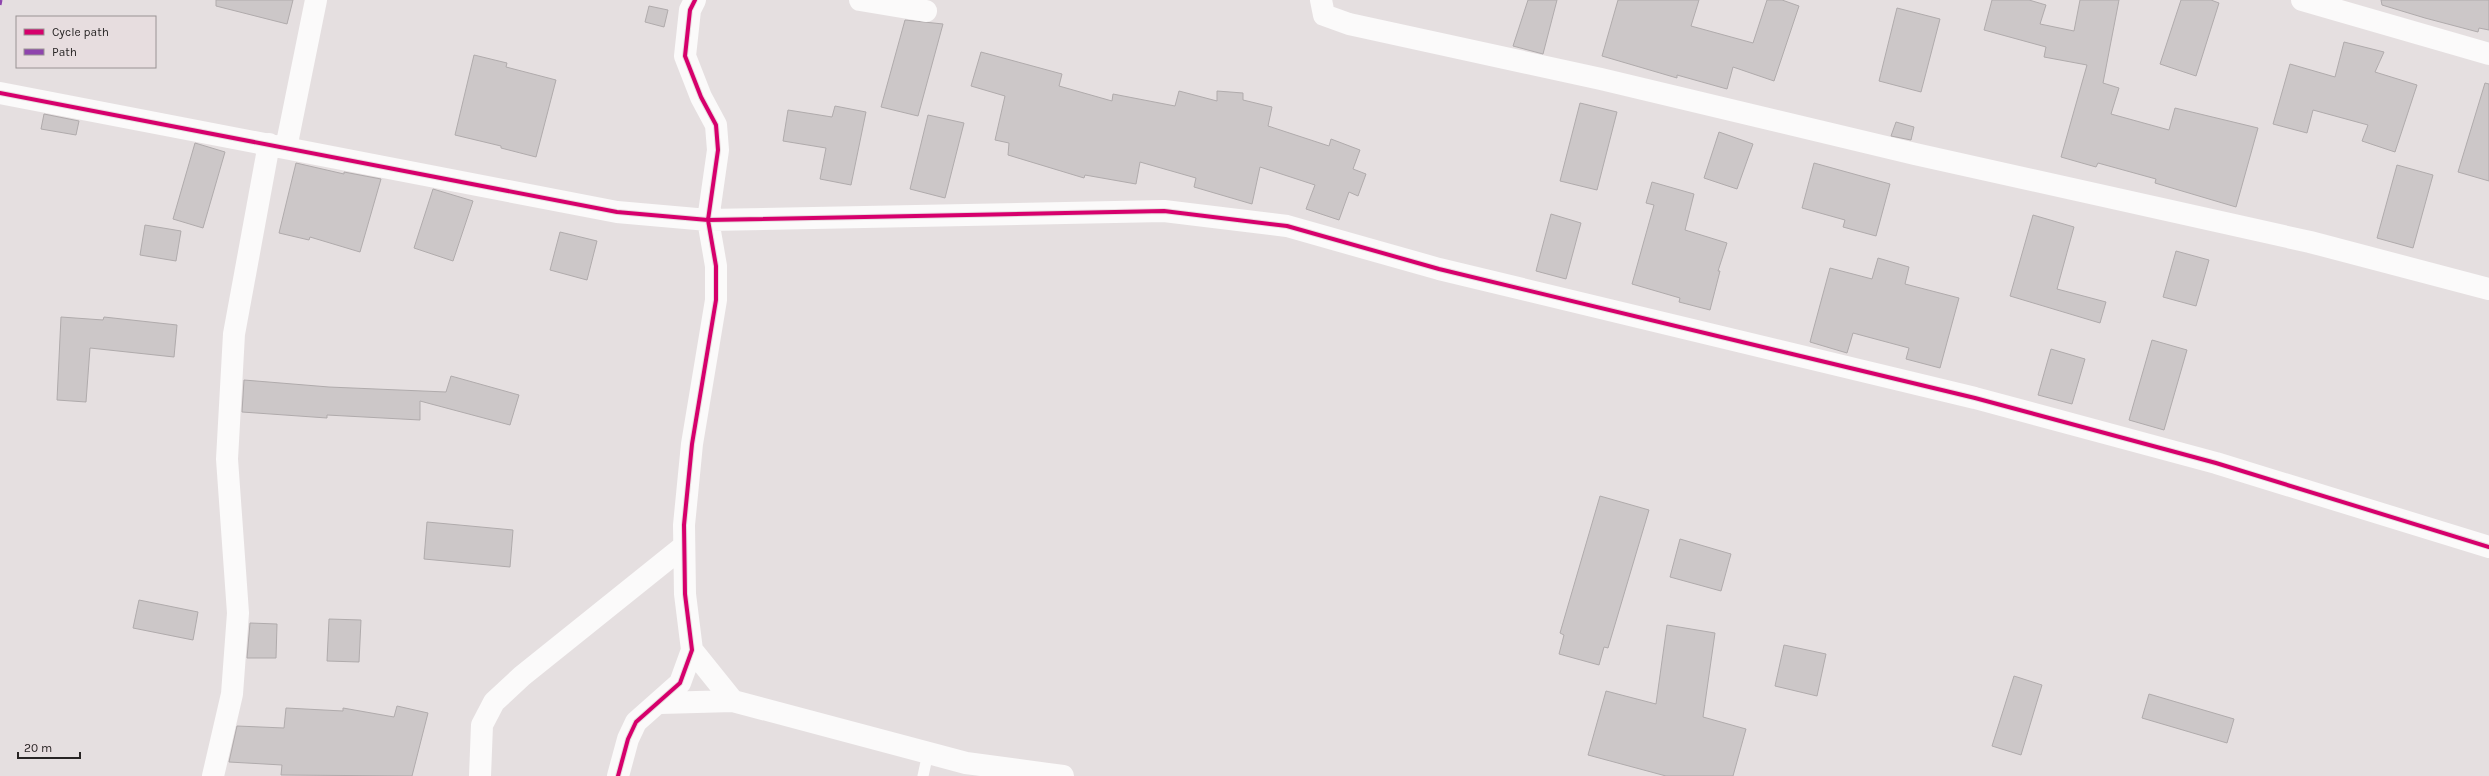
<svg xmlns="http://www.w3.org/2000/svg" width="2489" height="776" viewBox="0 0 2489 776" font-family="Karla,sans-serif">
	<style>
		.building { fill: #ccc7c8; stroke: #b0abac }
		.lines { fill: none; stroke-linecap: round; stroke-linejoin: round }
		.lane { stroke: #fbfafa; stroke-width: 11 }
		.street { stroke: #fbfafa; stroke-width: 22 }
		.quiet { stroke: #8e44ad; stroke-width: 3; stroke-dasharray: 6 3; stroke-linecap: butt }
		.cycleway-casing { stroke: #e7dddf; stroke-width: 6 }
		.cycleway { stroke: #d6006c; stroke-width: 4 }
	</style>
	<rect width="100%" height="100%" fill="#e5dfe0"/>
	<path class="building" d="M216,0H293L287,24L216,6Z
		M1528,0H1557L1543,54L1513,46Z
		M1618,0H1699L1691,26L1753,43L1767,0H1782L1799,6L1774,81L1733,67L1727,89L1677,75V78L1602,56Z
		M1992,0H2029L2046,5L2040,24L2074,31L2080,0H2119L2103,83L2119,88L2111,114L2169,130L2175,108L2258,128L2236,207L2155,183L2156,179L2098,163L2096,167L2061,157L2087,65L2044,57L2046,47L1984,30Z
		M2181,0H2211L2219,3L2196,76L2160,64Z
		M2381,0H2489V30L2479,28L2478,32L2425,18L2382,5Z
		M649,6L668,10L664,27L645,22Z
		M1897,8L1940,19L1921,92L1879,81Z
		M905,20L943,24L918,116L881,107Z
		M2344,42L2384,52L2375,72L2417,85L2395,152L2362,141L2368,125L2313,110L2307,133L2273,124L2290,64L2335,77Z
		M981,52L1062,74L1059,86L1112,101L1113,94L1175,106L1179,91L1217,101V91L1243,93V100L1272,107L1268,126L1329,146L1331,139L1360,150L1353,169L1366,174L1358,196L1349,192L1339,220L1306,209L1315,185L1260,167L1252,204L1194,187L1196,178L1140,162L1136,184L1085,175L1084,178L1008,155L1009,143L995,140L1005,96L971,86Z
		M474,55L507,63L506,67L556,80L536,157L501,148V146L455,135Z
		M2485,83L2489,84V181L2458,172Z
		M1580,103L1617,112L1597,190L1560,181Z
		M835,106L866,112L851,185L820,179L826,148L783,141L788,110L832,117Z
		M44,114L79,121L76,135L41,129Z
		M928,115L964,123L945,198L910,189Z
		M1896,122L1914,127L1911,140L1891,136Z
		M1719,132L1753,144L1737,189L1704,178Z
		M195,143L225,152L203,228L173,219Z
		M296,163L344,174V172L381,179L360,252L310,237L309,240L279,233Z
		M1814,163L1890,184L1876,236L1843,227L1845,220L1802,208Z
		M2397,165L2433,175L2413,248L2377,238Z
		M1652,182L1694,194L1685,230L1727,243L1718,271H1720L1710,310L1679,302L1680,298L1632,284L1654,205L1646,203Z
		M433,189L473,201L453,261L414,248Z
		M1551,214L1581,223L1566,279L1536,271Z
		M2033,215L2074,227L2057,289L2106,302L2100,323L2010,296Z
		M145,225L181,231L176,261L140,255Z
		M560,232L597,241L587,280L550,270Z
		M2176,251L2209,260L2196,306L2163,297Z
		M1878,258L1909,267L1905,284L1959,298L1940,368L1906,359L1909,348L1853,333L1847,353L1810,342L1830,268L1872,279Z
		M61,317L103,320L104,317L177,325L174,357L90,348L86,402L57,400Z
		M2152,340L2187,350L2164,430L2129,420Z
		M2051,349L2085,359L2072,404L2038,395Z
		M451,376L519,395L510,425L420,401V420L327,415V418L242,412L244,380L329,387L446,392Z
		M1600,496L1649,510L1608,648L1604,647L1599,665L1559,654L1564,635L1560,633Z
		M427,522L513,530L510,567L424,559Z
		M1680,539L1731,554L1721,591L1670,577Z
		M139,600L198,612L193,640L133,628Z
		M329,619L361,620L359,662L327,661Z
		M250,623L277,624L276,658H247Z
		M1667,625L1715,633L1703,717L1746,729L1733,776H1666L1588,755L1606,691L1656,704Z
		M1784,645L1826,654L1817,696L1775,686Z
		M2014,676L2042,685L2021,755L1992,746Z
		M2149,694L2234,719L2227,743L2142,718Z
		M397,706L428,713L412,776L281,775L282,765L229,762L237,726L284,728L286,708L343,711V708L394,717Z"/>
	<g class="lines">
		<path class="lane" d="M923,776L928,753"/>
		<path class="street" d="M695,0L690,10L685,56L701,97L716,125L718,150L708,220L1164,211L1287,226L1439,269L1975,398L2216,463L2489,547
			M860,0L926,11
			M1321,0L1324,15L1349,24L1601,79L1915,154L2310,242L2489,289
			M2302,0L2489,54
			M0,93L617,212L708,220L716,266V300L692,444L684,525L685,594L692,650L680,683L636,722L628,739L618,776
			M286,148L316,0
			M692,650L733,701
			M660,703L733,701L966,763L1063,776
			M213,776L232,694L238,613L227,459L234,334L269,144
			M480,776L482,725L494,702L522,676L684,546"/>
		<path class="quiet" d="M0,5L1,0"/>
		<defs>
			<path id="cycleway" d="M695,0L690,10L685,56L701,97L716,125L718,150L708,220L1164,211L1287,226L1439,269L1975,398L2216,463L2489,547
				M0,93L617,212L708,220L716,266V300L692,444L684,525L685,594L692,650L680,683L636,722L628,739L618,776"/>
		</defs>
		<use href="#cycleway" class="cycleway-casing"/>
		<use href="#cycleway" class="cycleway"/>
	</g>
	<rect x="16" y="16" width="140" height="52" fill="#e7dddf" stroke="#9a9394"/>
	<rect x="24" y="29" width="20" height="6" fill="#d6006c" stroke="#9a9394"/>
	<text x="52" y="36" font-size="12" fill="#272424">Cycle path</text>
	<rect x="24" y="49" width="20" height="6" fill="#8e44ad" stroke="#9a9394"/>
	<text x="52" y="56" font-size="12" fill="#272424">Path</text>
	<path d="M18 752v6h62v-6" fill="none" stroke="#272424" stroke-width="2"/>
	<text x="24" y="752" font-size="12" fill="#272424" stroke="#e7dddf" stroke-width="3" paint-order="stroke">20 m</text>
</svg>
